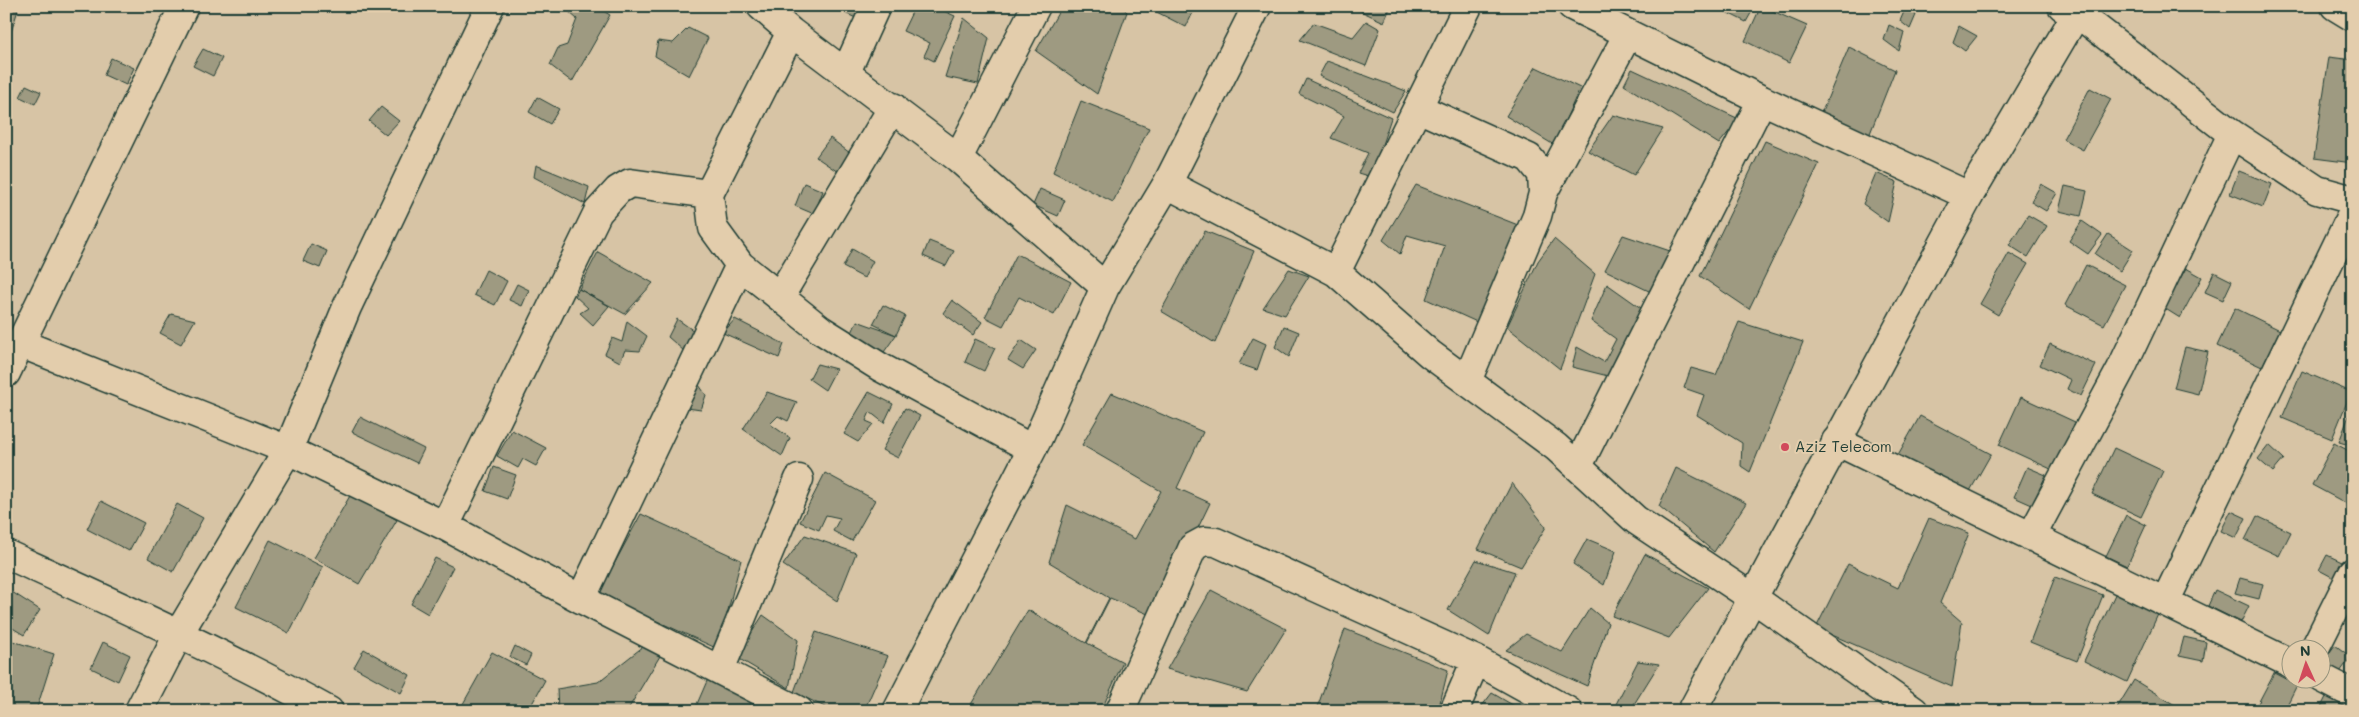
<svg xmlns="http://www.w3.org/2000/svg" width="2359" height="717" viewBox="0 0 2359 717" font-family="Mali,sans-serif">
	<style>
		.building { fill: #9e9a81; stroke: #1f3d34 }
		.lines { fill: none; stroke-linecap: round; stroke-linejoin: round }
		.minor-casing { stroke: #1f3d34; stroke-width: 31 }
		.major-casing { stroke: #1f3d34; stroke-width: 31 }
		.minor { stroke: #e3cdac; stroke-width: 28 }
		.major { stroke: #e3cdac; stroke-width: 28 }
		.poi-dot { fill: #d1495b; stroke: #e3cdac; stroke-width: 2 }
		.labels { text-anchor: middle; stroke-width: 4; stroke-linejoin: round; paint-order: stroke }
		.poi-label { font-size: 15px; fill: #1f3d34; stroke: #e3cdac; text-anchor: start }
	</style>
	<rect width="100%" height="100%" fill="#d7c4a5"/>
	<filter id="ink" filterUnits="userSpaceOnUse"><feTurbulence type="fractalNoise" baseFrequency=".02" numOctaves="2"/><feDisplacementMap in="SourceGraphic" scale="10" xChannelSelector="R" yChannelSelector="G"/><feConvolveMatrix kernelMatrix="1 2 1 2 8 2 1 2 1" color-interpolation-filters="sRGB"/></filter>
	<g filter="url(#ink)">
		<path class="building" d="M7,6L18,10L10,35L6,34Z
			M562,6H595L610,15L572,82L550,65L558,48L567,45L577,19Z
			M838,6H864L858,19L836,9Z
			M915,6H933L955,16L934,61L924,56L930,43L903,31Z
			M1062,6H1121L1127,12L1097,94L1036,51Z
			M1145,6H1196L1186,27Z
			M1350,6H1391L1384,22Z
			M1714,6H1755L1746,22Z
			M1761,6L1807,26L1789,63L1745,41Z
			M1906,7L1916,15L1910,29L1900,21Z
			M964,18L989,38L978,84L945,77Z
			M1366,21L1380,29L1366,66L1300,40L1314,23L1353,37Z
			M1889,25L1904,32L1899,51L1884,40Z
			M1959,26L1977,36L1965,51L1953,42Z
			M688,28L708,38L689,76L655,56L658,41L673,43Z
			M1849,47L1895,70L1867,141L1821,114Z
			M203,49L222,58L213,76L193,66Z
			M2329,57L2353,60V163L2314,158Z
			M111,58L134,68L126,85L104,75Z
			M1327,61L1406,91L1393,112L1319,76Z
			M1536,67L1580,88L1554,145L1506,116Z
			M1632,69L1739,119L1719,144L1624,85Z
			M1306,79L1391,118L1371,177L1358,173L1368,153L1331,138L1344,116L1299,94Z
			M26,85L41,92L35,104L20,97Z
			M2090,88L2111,99L2083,150L2063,139Z
			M537,97L559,109L550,124L529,112Z
			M1081,101L1149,128L1113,202L1053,172Z
			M381,107L399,121L386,135L369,121Z
			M1613,115L1663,129L1634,175L1588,151Z
			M830,138L854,156L841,174L816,157Z
			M1765,141L1819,164L1749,309L1700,276Z
			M536,165L589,187L585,204L534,177Z
			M2239,171L2272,184L2263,207L2230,194Z
			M1876,173L1897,182L1888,222L1863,204Z
			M804,183L823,191L814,214L795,206Z
			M2041,184L2057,193L2046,211L2031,202Z
			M1416,185L1518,225L1479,323L1426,299L1445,246L1407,235L1400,254L1383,240Z
			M2065,186L2087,191L2081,216L2059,211Z
			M1040,189L1065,200L1058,216L1033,205Z
			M2028,215L2047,226L2028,257L2009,245Z
			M2082,221L2102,235L2088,254L2069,241Z
			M1205,231L1254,251L1215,343L1161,311Z
			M2108,234L2133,250L2120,271L2095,254Z
			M1623,235L1670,251L1651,292L1605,270Z
			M1554,239L1595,274L1560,369L1507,327L1538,261Z
			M929,241L954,251L946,266L923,256Z
			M311,244L327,251L320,268L303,261Z
			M852,249L873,261L864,278L843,267Z
			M598,252L653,283L625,314L579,289Z
			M2009,253L2028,264L1998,315L1980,304Z
			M1017,254L1071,282L1054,315L1019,297L1003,326L985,317Z
			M2086,265L2125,285L2104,325L2065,305Z
			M2186,268L2202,277L2180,318L2164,308Z
			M1289,269L1309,276L1285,315L1263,308Z
			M486,270L507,281L495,305L474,295Z
			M2214,272L2232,281L2223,300L2205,292Z
			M517,284L529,290L522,306L509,300Z
			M1607,284L1641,308L1612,377L1572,367L1577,347L1604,362L1616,339L1591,321Z
			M579,289L609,306L593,325L580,313L588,308L575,296Z
			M952,300L982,322L973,335L943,313Z
			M883,305L905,316L896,335L873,324Z
			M2235,308L2280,330L2262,367L2217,346Z
			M171,314L195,320L181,344L160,333Z
			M677,319L694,331L684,351L668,337Z
			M735,319L784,344L779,358L723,333Z
			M627,321L647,336L640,351L625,350L620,362L605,354L612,338L622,342Z
			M857,321L896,335L884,352L851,335Z
			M1739,322L1803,342L1750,472L1741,466L1742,443L1697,415L1704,395L1684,388L1691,368L1716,375Z
			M1284,326L1299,332L1289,357L1275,347Z
			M1253,338L1266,344L1257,370L1239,364Z
			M975,339L995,348L984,371L965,362Z
			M1021,340L1036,350L1023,369L1008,360Z
			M2050,344L2096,365L2081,396L2067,389L2071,380L2040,365Z
			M2185,347L2208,352L2198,394L2174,388Z
			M817,364L836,369L825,390L809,379Z
			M2302,371L2351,392L2332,439L2282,418Z
			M697,382L706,395L701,410L687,408Z
			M767,392L797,402L788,421L778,416L770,424L790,438L782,456L743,429Z
			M869,392L893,404L884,423L870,412L866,421L873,424L858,442L844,434Z
			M1112,393L1203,432L1177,488L1210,503L1155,617L1110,598L1087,643L1123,662L1101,711H967L1028,610L1086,643L1109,598L1049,562L1067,505L1135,539L1161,491L1082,445Z
			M2021,397L2075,422L2053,470L1999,445Z
			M2353,405V446L2339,442Z
			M905,408L920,416L898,458L882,450Z
			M1920,416L1991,454L1966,498L1895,460Z
			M360,417L424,449L417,463L352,432Z
			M512,430L546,448L536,466L523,459L518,468L497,456Z
			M2334,443L2353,453V507L2312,485Z
			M2269,445L2284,459L2273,472L2258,459Z
			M2114,448L2163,471L2141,517L2092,494Z
			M494,467L516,475L507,499L485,491Z
			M2027,467L2046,475L2032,505L2014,497Z
			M1676,468L1746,503L1714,552L1659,506Z
			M825,473L875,500L852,541L833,531L840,518L826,515L819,530L800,522Z
			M1512,483L1546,527L1521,567L1478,549Z
			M351,494L397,520L359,584L314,558Z
			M101,501L144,523L129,551L87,529Z
			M177,504L203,518L173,572L148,558Z
			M2231,511L2246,518L2236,538L2221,531Z
			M641,514L741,560L718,649L598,594Z
			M2126,515L2146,525L2127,566L2106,556Z
			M2257,516L2291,532L2279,556L2245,540Z
			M1929,518L1969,533L1940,603L1962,622L1952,687L1816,628L1848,564L1898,588Z
			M805,535L856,553L837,601L783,565Z
			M1587,539L1616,551L1604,585L1573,564Z
			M270,540L323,567L289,633L236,607Z
			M1645,554L1708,588L1669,638L1612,616Z
			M2327,555L2342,562L2334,578L2319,570Z
			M435,558L453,567L428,614L411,604Z
			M1476,560L1515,572L1489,636L1448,610Z
			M2055,577L2103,595L2077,661L2030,642Z
			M2240,578L2263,584L2259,599L2235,593Z
			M1211,590L1286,629L1247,692L1167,669Z
			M2117,590L2160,610L2127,682L2084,661Z
			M2215,590L2249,606L2241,622L2208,606Z
			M12,592L40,610L24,635L6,624V601Z
			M1590,608L1608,623L1587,686L1506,650L1526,634L1562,652Z
			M763,615L798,640L789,688L736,657Z
			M1345,629L1448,670L1438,711H1316Z
			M816,632L888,656L864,711H833L794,692Z
			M2184,637L2206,642L2203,661L2179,656Z
			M6,639L54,654L36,711H6Z
			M103,642L130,655L118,681L91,668Z
			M2335,645L2351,657L2340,672L2324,660Z
			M515,646L531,655L526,665L510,657Z
			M644,646L660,656L627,711H558L557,689L598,682Z
			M364,649L410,675L401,693L354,667Z
			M492,652L545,680L528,711H459Z
			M1638,661L1659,664L1631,709L1616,704Z
			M2274,673L2297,685L2284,711H2254Z
			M710,674L751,703L747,711H694Z
			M2134,680L2183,710L2115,711Z
			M1492,693L1523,711H1478Z
			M2328,693L2345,701L2340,711H2319Z
			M1157,705L1164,711H1154Z"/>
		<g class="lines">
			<defs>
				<path id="minor" d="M761,6L791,32L958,158L1105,287
					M1572,6L1762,100L1969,196
					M2062,6L2077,13L2232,134L2317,190L2353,200
					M2335,6L2353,17
					M791,32L709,194L713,228L740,265L821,330L880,367L1032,449
					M846,72L876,6
					M1418,108L1529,158L1542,174L1543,193L1537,216L1467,381
					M958,158L1036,6
					M1167,184L1336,272L1430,354L1556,447L1636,520L1753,598L1914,711
					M1543,193L1628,34
					M1336,272L1468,6
					M780,296L893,107
					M22,344L288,450L445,526L581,599L799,711
					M6,373L184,6
					M1836,441L2292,664
					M1578,466L1762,100
					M445,526L598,212L618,190L630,183L709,194
					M2031,537L2121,369L2232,134
					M581,599L740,265
					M2165,602L2353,212
					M2314,650L2353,572
					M720,670L799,479
					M2322,678L2353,694
					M139,711L179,633L288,450L347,307L490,6
					M897,711L1038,438L1105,287L1167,184L1257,6
					M1120,711L1193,547L1204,541L1216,542L1476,660L1568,711
					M1454,711L1476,660"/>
				<path id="major" d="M6,554C115,604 224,653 329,711
					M1692,711L1969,196L2081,6"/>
			</defs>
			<use href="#minor" class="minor-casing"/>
			<use href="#major" class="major-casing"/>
			<use href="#minor" class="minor"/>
			<use href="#major" class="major"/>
		</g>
	</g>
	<circle class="poi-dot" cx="1785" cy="447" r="5"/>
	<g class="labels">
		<g class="poi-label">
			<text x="1795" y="452">Aziz Telecom</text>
		</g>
	</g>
	<rect width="2359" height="717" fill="none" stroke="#e3cdac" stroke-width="25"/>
	<rect x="12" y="12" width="2334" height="692" fill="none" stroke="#1f3d34" stroke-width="2" filter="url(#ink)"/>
	<g transform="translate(2306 664) rotate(357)"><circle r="24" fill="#e3cdac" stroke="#95937c"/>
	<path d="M0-4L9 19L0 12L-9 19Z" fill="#d1495b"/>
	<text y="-8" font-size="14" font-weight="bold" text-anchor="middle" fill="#1f3d34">N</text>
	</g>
</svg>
